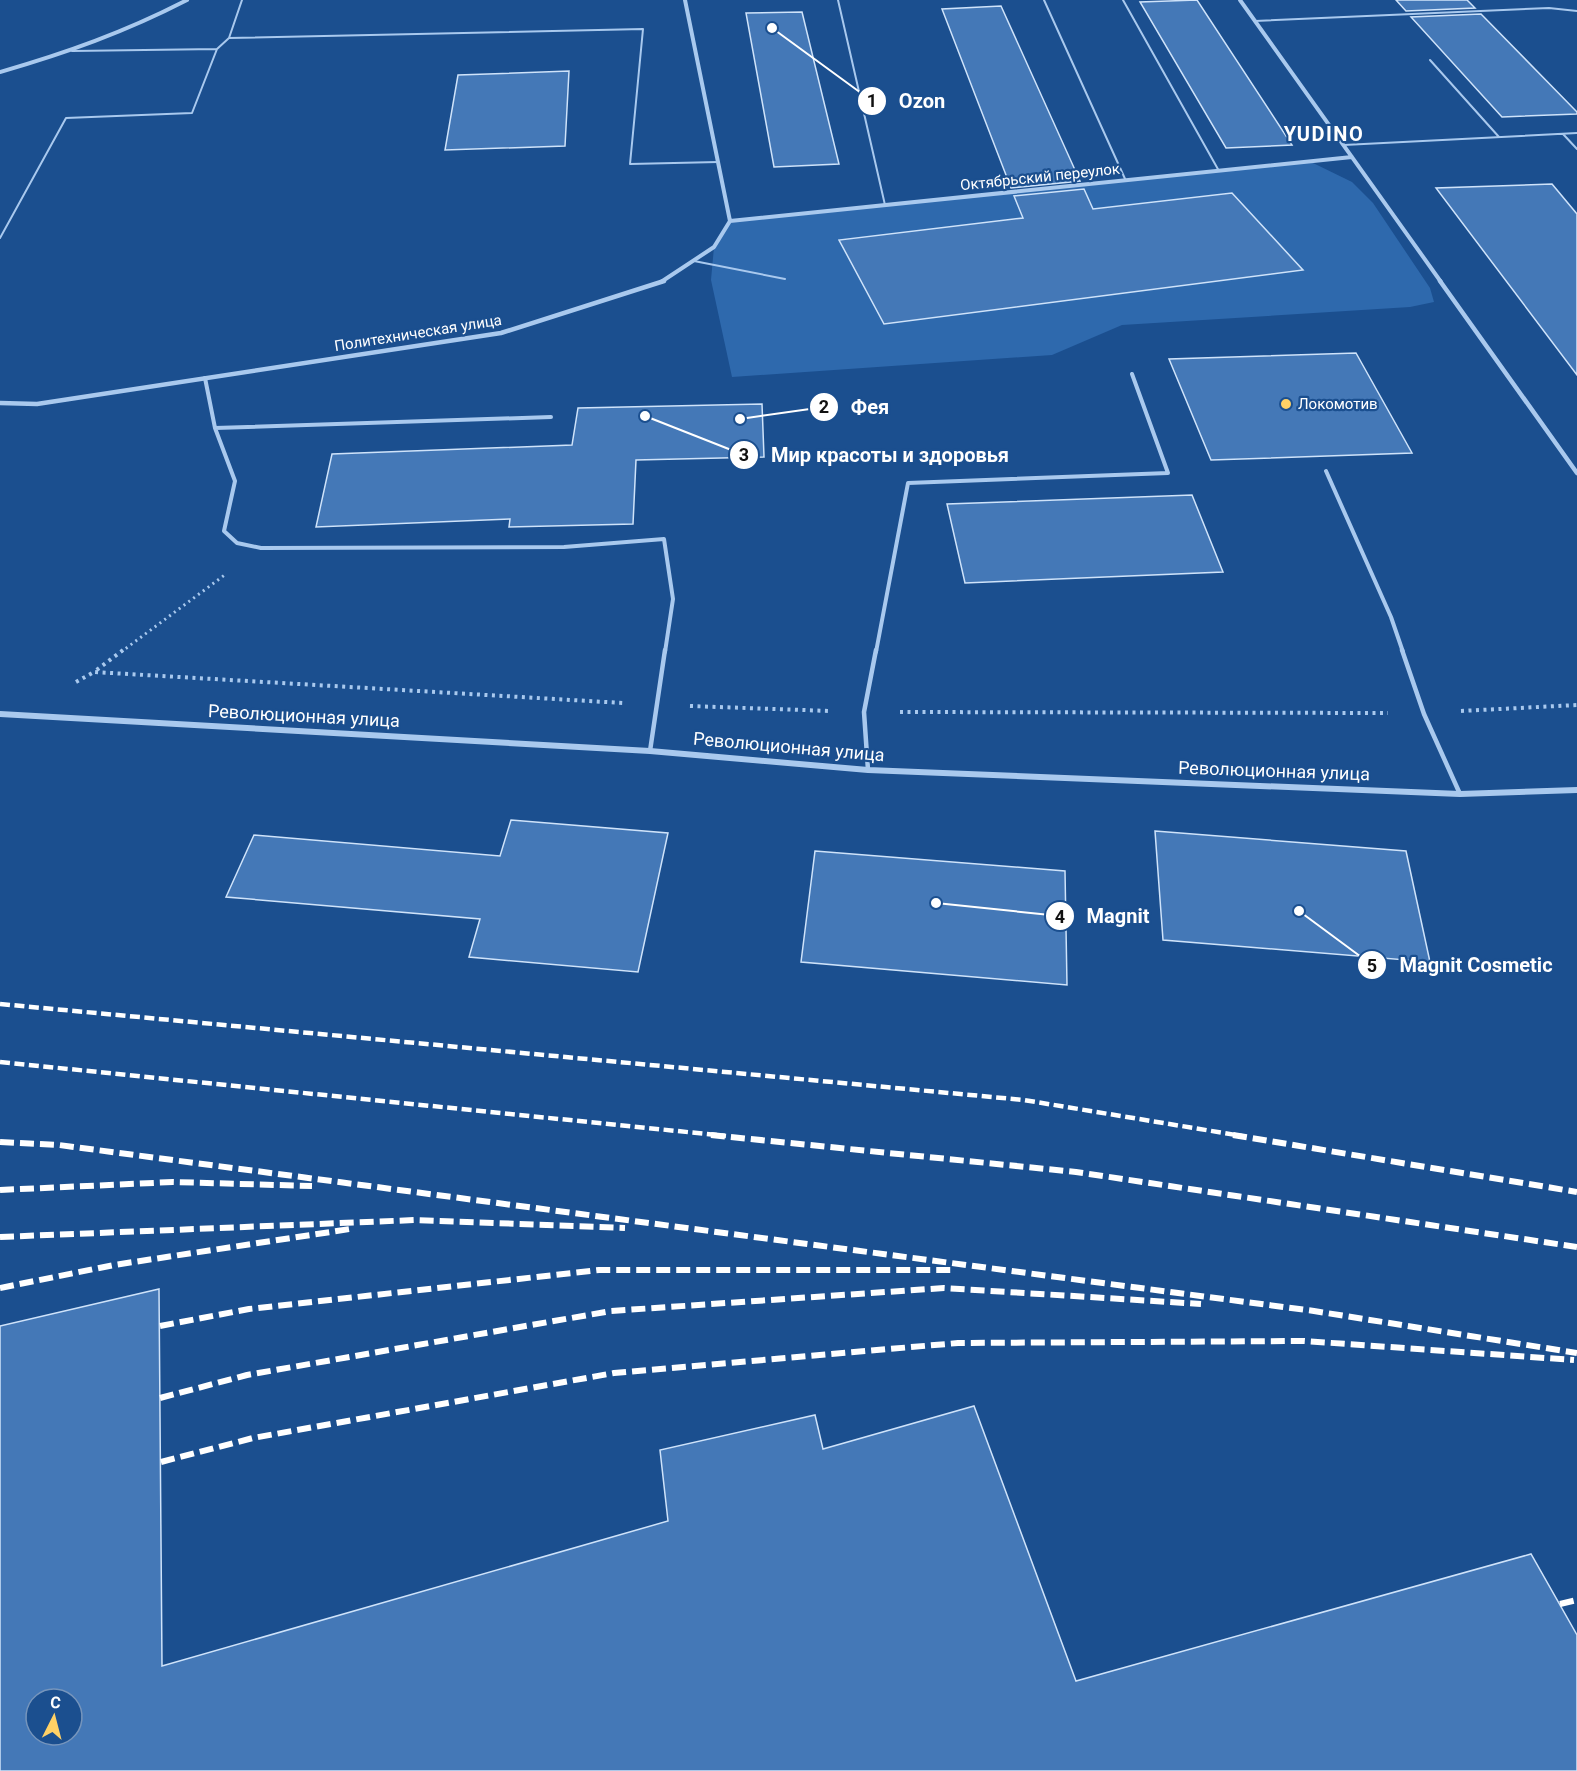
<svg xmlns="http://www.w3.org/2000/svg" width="1577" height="1771" viewBox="0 0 1577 1771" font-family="Roboto,sans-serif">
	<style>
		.green { fill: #2e69ad }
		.building { fill: #4478b7; stroke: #cfe3fa; stroke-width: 1.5; fill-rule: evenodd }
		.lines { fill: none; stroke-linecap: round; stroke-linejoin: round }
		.path-far1 { stroke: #a9c9ee; stroke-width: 3; stroke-dasharray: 2 4; stroke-linecap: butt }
		.path { stroke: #a9c9ee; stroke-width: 4; stroke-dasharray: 3 4.5; stroke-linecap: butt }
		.service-far2 { stroke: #a9c9ee; stroke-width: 2 }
		.service-far1 { stroke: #a9c9ee; stroke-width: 4 }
		.service { stroke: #a9c9ee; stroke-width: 4.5 }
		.minor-far2 { stroke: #a9c9ee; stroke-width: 4 }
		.minor-far1 { stroke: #a9c9ee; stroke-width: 4.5 }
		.minor { stroke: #a9c9ee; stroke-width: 6 }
		.rail-far1 { stroke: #fff; stroke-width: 4.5; stroke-dasharray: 10 4.5; stroke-linecap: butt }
		.rail { stroke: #fff; stroke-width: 6; stroke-dasharray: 14 6; stroke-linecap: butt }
		.poi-dot { fill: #ffd166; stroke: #1b4f8f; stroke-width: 2 }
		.labels { text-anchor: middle; stroke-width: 4.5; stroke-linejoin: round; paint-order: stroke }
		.far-street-label { font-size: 15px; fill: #fff; stroke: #1b4f8f }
		.far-poi-label { font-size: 15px; fill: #fff; stroke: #1b4f8f; text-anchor: start }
		.street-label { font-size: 18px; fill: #fff; stroke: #1b4f8f }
		.far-district-label { font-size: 20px; font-weight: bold; letter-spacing: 1.5px; fill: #fff; stroke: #1b4f8f }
		.leader { fill: none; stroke: #fff; stroke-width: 2 }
		.callout-dot { fill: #fff; stroke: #1b4f8f; stroke-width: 2 }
		.mark-label { font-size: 18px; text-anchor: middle; font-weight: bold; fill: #111 }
		.callout-label { font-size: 20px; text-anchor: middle; font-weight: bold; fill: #fff; stroke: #1b4f8f; stroke-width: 4.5; stroke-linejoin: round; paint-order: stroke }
	</style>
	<rect width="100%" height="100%" fill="#1b4f8f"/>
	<path class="green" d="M1311,162L1352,182L1373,203L1430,288L1434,302L1410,307L1122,325L1052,355L732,377L711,280L714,247L730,221Z"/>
	<path class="building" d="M1197,0L1292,145L1226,148L1140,2Z
		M1396,0H1467L1475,8L1406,11Z
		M1001,6L1080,181L1011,188L942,9Z
		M802,12L839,164L774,167L746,13Z
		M1481,14L1577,112V114L1502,117L1411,17Z
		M569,71L565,146L445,150L458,75Z
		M1552,184L1577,214V375L1436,188Z
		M1084,189L1093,209L1232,193L1303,270L884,324L839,240L1023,218L1014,196Z
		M1356,353L1412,453L1211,460L1169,359Z
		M762,404L764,457L636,460L633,524L509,527L510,519L316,527L332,454L572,445L578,408Z
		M1192,495L1223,572L965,583L947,504Z
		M511,820L668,833L638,972L469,957L480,919L226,897L254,835L500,856Z
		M1155,831L1406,851L1430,962L1163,940Z
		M815,851L1065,871L1067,985L801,962Z
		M159,1289L162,1666L668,1521L660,1450L815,1415L823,1449L974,1406L1076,1681L1531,1554L1577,1635V1771H0V1326ZM36,1699H72V1735H36Z"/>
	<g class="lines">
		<path class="path-far1" d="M121,652L226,574"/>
		<path class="path" d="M123,650L94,672L623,703
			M76,682L94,672
			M690,706L830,711
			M1461,711L1577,705
			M900,712L1388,713"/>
		<path class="service-far2" d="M838,0L885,205
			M1044,0L1126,181
			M1123,0L1219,171
			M1255,21L1549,8L1577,11
			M229,38L643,29L630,164L718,162
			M217,49L229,38L242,0
			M1430,60L1499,137
			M1563,134L1577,149
			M1344,145L1577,133
			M0,238L66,118L192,113L217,49L72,51
			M694,261L785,279"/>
		<path class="service-far1" d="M205,378L215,428L235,481L224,531L237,543L261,548L564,547L664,539L673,599L665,652
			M215,428L551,417
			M1326,471L1391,617L1403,652
			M876,652L908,483L1168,473L1132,374"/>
		<path class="service" d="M1402,650L1424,714L1460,794
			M650,751L665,650
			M868,770L864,712L876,650"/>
		<path class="minor-far2" d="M1240,0L1441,282
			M0,72C66,53 125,32 187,0
			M730,221L1352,157
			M661,282L714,247L730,221L685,0"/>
		<path class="minor-far1" d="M1440,281L1577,473
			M0,403L37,404L501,333L664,281"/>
		<path class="minor" d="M0,714L650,751L868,770L1460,794L1577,790"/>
		<path class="rail-far1" d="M0,1004L1024,1100L1242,1136
			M0,1062L726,1136"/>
		<path class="rail" d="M711,1135L1076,1172L1577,1247
			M1233,1135L1577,1192
			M0,1142L59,1145L1314,1311L1577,1353
			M0,1190L173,1182L312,1186
			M0,1237L415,1220L625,1228
			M0,1288L114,1265L350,1229
			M160,1326L249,1309L599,1270H952
			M160,1398L247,1375L611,1311L944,1288L1201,1304
			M161,1462L253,1438L614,1373L958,1343L1304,1341L1574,1360
			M1560,1604L1577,1600"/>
	</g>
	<circle class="poi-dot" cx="1286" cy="404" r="6"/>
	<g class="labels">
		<g class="far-street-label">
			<text transform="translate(1040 177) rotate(-6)" y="5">Октябрьский переулок</text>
			<text transform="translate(418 333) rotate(-9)" y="5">Политехническая улица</text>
		</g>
		<g class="far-poi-label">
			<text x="1298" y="409">Локомотив</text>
		</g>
		<g class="street-label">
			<text transform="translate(304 716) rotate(3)" y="6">Революционная улица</text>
			<text transform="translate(789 747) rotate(5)" y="6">Революционная улица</text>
			<text transform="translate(1274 771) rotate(2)" y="6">Революционная улица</text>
		</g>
		<g class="far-district-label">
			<text x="1324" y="141">YUDINO</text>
		</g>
	</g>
	<path class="leader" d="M772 28L872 101M740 419L824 407M645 416L744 455M936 903L1060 916M1299 911L1372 965"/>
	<g class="callout-dot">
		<circle cx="772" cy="28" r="6"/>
		<circle cx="740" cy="419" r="6"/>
		<circle cx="645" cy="416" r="6"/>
		<circle cx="936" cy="903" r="6"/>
		<circle cx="1299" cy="911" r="6"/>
		<circle cx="872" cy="101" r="15"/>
		<circle cx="824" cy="407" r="15"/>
		<circle cx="744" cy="455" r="15"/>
		<circle cx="1060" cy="916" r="15"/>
		<circle cx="1372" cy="965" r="15"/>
	</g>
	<g class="mark-label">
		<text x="872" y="107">1</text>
		<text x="824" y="413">2</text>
		<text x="744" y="461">3</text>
		<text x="1060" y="923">4</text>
		<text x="1372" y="972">5</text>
	</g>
	<g class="callout-label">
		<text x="922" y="108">Ozon</text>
		<text x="870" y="414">Фея</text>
		<text x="890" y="462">Мир красоты и здоровья</text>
		<text x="1118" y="923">Magnit</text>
		<text x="1476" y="972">Magnit Cosmetic</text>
	</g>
	<g transform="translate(54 1717) rotate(6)"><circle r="28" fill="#1b4f8f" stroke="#7695bc" stroke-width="1.5"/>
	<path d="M0-4.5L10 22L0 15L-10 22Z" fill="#ffd166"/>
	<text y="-9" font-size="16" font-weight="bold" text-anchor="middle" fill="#ffffff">С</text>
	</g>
</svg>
